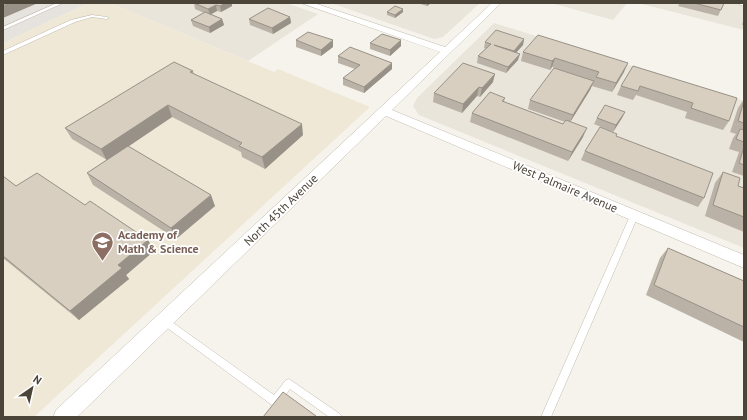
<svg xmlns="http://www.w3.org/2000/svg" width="747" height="420" viewBox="0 0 747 420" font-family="'PT Sans',sans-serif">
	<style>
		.residential { fill: #eae5da }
		.industrial { fill: #e6e2dd }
		.education { fill: #efe8d6 }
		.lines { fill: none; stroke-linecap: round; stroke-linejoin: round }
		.lane-casing { stroke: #c2bbae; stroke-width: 1 }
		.street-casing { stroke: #c2bbae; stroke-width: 1 }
		.lane { fill: #fff; fill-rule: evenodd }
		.street { fill: #fff; fill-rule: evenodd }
		.wall { fill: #bab2a6 }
		.shaded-wall { fill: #979187 }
		.building { fill: #d8cfc1; stroke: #979187 }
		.labels { text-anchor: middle; stroke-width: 3.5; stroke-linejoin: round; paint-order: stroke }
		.street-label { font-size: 12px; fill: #4b4439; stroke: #fff }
		.education-label { font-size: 12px; font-weight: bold; fill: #785e54; stroke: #fff; text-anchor: start }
	</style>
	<rect width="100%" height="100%" fill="#f6f3ec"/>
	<path class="residential" d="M110,3H286L318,14L248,61Z
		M331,3H480L443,37L434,39Z
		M551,3H627L613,20Z
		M638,3H744V30Z
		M494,23L744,101V248L419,115L413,106L417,98Z"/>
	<path class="industrial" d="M3,3H88L3,43Z"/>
	<path class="education" d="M88,3H110L274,72L278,69L370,107L34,417H3V43Z"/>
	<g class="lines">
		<defs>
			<path id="lane" d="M57,3H63L3,30V27Z
				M92,15L107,17L109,18L107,19L92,17L75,22L3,55V51L71,20Z
				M634,213L637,214L638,216L551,417H541L630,216L631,214Z
				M165,317L274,395L286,380L289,379L340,414L342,417H329L290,389L278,405L275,407L272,405L162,324L161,321L162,318Z"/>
			<path id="street" d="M301,3H314L445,47L492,3H501L392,110L744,255V268L386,116L77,417H53L56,410L440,52Z
				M739,3H744V6L740,5Z"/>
		</defs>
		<use href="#lane" class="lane-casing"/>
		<use href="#street" class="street-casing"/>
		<use href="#lane" class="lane"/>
		<use href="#street" class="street"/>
	</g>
	<path class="wall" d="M194,3H232V6L221,12L217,11L210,14L222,19L224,25L210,33L193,26L191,20L204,13L195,9Z
		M417,3H431L427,6Z
		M680,3H724L718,16L678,6Z
		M387,12H403L395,18L387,15Z
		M290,17L291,23L273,34L250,25L249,19Z
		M744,18V25H742Z
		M524,39L523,45L516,53L518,60L506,73L477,63L478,56L486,49L484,48L485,42Z
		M296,40H333V47L321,56L296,47Z
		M401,40V46L390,56L370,49V43Z
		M523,52L624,72L612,92L592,86L594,81L552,67L550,70L521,61Z
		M338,56L392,69L364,93L343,85V78L355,69L338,63Z
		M633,66L729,121L723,130L685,118L687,112L636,95L633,100L617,95L621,86Z
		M193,71L194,74L303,135L265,169L242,157L241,152L172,117L128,146L215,206L176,239L93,185L87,173L107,160L72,139L65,128Z
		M594,81L590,90L570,122L583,137L568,161L470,122L472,113L505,98L504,102L563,124L565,122L528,109L530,100Z
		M493,82L480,97L477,96L462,113L433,102L434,93Z
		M744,99V176L732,172L739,152L729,149L733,138L736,134L730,132L738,108Z
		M625,112L622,118L613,132L594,124L597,118Z
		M616,136L704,198L698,207L581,160L585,151Z
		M723,172L738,186L744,188V232L705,216L715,183Z
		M3,176L16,186L85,205L148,240L154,251L126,275L129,279L79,320L3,258Z
		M668,248L744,281V342L646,295L660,258Z"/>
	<path class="shaded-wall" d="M8,3H38L3,18V5Z
		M225,3H232V6L221,12L220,6Z
		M427,3H431L427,6Z
		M216,5L217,11L210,15L208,9Z
		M403,9V12L395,18V15Z
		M290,17L291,23L273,34L272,28Z
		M222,19L224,25L210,33L209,27Z
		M524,39L523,45L512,57L514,51Z
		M333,40V47L321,56V50Z
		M401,40V46L390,56V50Z
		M520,54L518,60L506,73L508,67Z
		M555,58L552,67L550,70L552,61Z
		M392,63V69L364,93V87Z
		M628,63L624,72L612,92L616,83Z
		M495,74L493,82L480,97L482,88Z
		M594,81L590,90L569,124L573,115Z
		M479,87L477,96L462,113L463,104Z
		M168,105L172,117L107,161L101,149Z
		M625,112L622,118L613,132L616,125Z
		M302,124L303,135L265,169L262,157Z
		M587,128L583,137L568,161L572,152Z
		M211,195L215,206L176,239L171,228Z
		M148,240L154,251L126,275L129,279L79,320L70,311L118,265Z"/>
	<path class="building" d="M194,3H225L220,6L216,5L208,9Z
		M694,3H724L721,10Z
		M395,6L403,9L395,15L387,12Z
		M268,8L290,17L272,28L249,19Z
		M205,12L222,19L209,27L191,20Z
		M496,30L524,39L514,51L494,45L520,54L508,67L478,56L491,44L485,42Z
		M308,32L333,40L321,50L296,40Z
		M382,34L401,40L390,50L370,43Z
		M538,35L628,63L616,83L596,77L599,72L555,58L552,61L523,52Z
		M350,47L392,63L364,87L343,78L360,65L338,56Z
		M174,62L193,71L190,72L302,124L262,157L239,146L242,143L168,105L101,149L65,128Z
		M463,63L495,74L482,88L479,87L463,104L434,93Z
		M633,66L737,98L729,121L691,108L693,103L640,86L638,91L621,86Z
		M554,68L594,81L573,115L530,100Z
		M490,92L505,98L502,101L563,124L566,120L587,128L572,152L472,113Z
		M744,101V123L738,121Z
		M605,105L625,112L616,125L597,118Z
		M600,127L617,134L616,136L713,173L704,198L585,151Z
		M740,129L744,130V142L736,139Z
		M128,146L211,195L171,228L87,173Z
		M744,147V165L739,163Z
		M723,172L740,178L738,186L744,188V217L713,205Z
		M37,173L85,205L90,201L148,240L118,265L122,268L70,311L3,256V176L16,186Z
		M668,248L744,281V327L654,285Z
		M283,392L316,416L315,417H263Z"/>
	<defs>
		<symbol id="school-pin" viewBox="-11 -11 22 30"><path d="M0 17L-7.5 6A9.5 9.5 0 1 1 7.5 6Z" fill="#8d6e63" stroke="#fff"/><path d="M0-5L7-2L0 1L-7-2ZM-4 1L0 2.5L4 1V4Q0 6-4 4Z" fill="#fff"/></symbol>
	</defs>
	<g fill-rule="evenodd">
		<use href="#school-pin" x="90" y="230" width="25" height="34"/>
	</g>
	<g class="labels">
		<g class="street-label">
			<text transform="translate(565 187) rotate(23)" y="4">West Palmaire Avenue</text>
			<text transform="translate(281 210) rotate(-44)" y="4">North 45th Avenue</text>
		</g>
		<g class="education-label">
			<text x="118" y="239">Academy of<tspan x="118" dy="14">Math &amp; Science</tspan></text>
		</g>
	</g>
	<rect width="747" height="420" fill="none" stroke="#4b4439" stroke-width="8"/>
	<g transform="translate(32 388) rotate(34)" stroke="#ffffff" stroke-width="3" paint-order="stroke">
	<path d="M0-3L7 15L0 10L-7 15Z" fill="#4b4439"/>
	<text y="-6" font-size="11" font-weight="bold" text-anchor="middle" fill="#4b4439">N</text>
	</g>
</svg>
